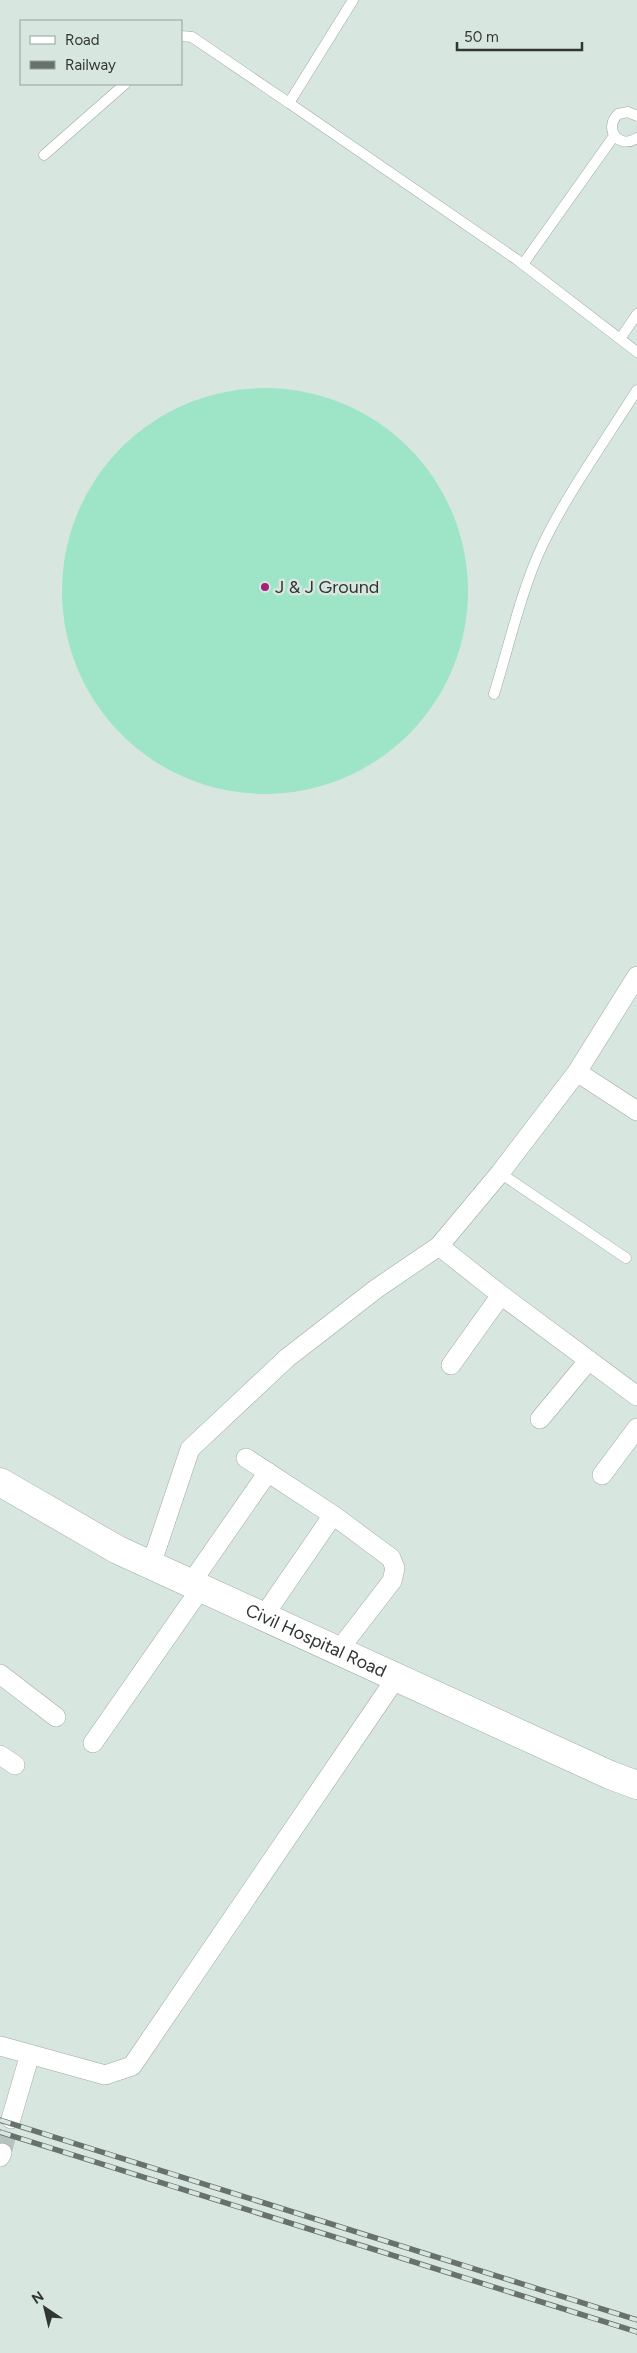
<svg xmlns="http://www.w3.org/2000/svg" width="637" height="2353" viewBox="0 0 637 2353" font-family="Figtree,sans-serif">
	<style>
		.green { fill: #9ee5c7 }
		.lines { fill: none; stroke-linecap: round; stroke-linejoin: round }
		.street-tunnel { stroke: #b7c3be; stroke-width: 19; stroke-dasharray: 19 9; stroke-linecap: butt }
		.lane-casing { stroke: #9daaa4; stroke-width: 11 }
		.street-casing { stroke: #9daaa4; stroke-width: 20 }
		.secondary-casing { stroke: #9daaa4; stroke-width: 29 }
		.lane { stroke: #fff; stroke-width: 10 }
		.street { stroke: #fff; stroke-width: 19 }
		.secondary { stroke: #fff; stroke-width: 28 }
		.rail-casing { stroke: #69716e; stroke-width: 5.5 }
		.rail { stroke: #d8e6e0; stroke-width: 4; stroke-dasharray: 11; stroke-linecap: butt }
		.poi-dot { fill: #a22476; stroke: #d8e6e0; stroke-width: 2 }
		.labels { text-anchor: middle; stroke-width: 5; stroke-linejoin: round; paint-order: stroke }
		.poi-label { font-size: 18px; fill: #313634; stroke: #d8e6e0; text-anchor: start }
		.street-label { font-size: 18px; fill: #313634; stroke: #d8e6e0 }
	</style>
	<rect width="100%" height="100%" fill="#d8e6e0"/>
	<path class="green" d="M62 591a203 203 0 1 1 406 0a203 203 0 1 1-406 0Z"/>
	<g class="lines">
		<path class="street-tunnel" d="M2,2153L11,2119"/>
		<defs>
			<path id="lane" d="M353,0L289,103L516,259L637,352
				M181,36L192,37L289,103
				M637,116L628,112L618,114C603,129 619,150 637,138
				M44,155L125,84
				M523,264L614,136
				M620,339L637,314
				M494,694C509,646 521,591 542,546C568,492 605,441 637,390
				M500,1173L626,1258"/>
			<path id="street" d="M577,1072L637,1111
				M439,1246L501,1295L637,1396
				M451,1365L501,1295
				M540,1419L589,1360
				M246,1458L333,1515L391,1558L395,1568L392,1581L338,1651
				M602,1475L637,1428
				M151,1565L190,1449L287,1358L376,1289L439,1246L500,1173L577,1072L637,976
				M191,1583L268,1472
				M263,1617L333,1515
				M0,1674L56,1717
				M93,1743L201,1588
				M0,1755L15,1765
				M0,2046L105,2075L132,2066L396,1678
				M11,2119L30,2054
				M0,2157L2,2153"/>
			<g id="secondary">
				<path id="s1" d="M0,1482L118,1550L610,1775L637,1785"/>
			</g>
		</defs>
		<use href="#lane" class="lane-casing"/>
		<use href="#street" class="street-casing"/>
		<use href="#secondary" class="secondary-casing"/>
		<use href="#lane" class="lane"/>
		<use href="#street" class="street"/>
		<use href="#secondary" class="secondary"/>
		<defs>
			<path id="rail" d="M0,2120L637,2320
				M0,2132L637,2332"/>
		</defs>
		<use href="#rail" class="rail-casing"/>
		<use href="#rail" class="rail"/>
	</g>
	<circle class="poi-dot" cx="265" cy="587" r="5"/>
	<g class="labels">
		<g class="poi-label">
			<text x="275" y="593">J &amp; J Ground</text>
		</g>
		<g class="street-label">
			<text dy="6" stroke="none"><textPath href="#s1" startOffset="354">Civil Hospital Road</textPath></text>
		</g>
	</g>
	<rect x="20" y="20" width="162" height="65" fill="#d8e6e0" stroke="#95a09b"/>
	<rect x="30" y="36" width="25" height="8" fill="#ffffff" stroke="#95a09b"/>
	<text x="65" y="45" font-size="15" fill="#313634">Road</text>
	<rect x="30" y="61" width="25" height="8" fill="#69716e" stroke="#95a09b"/>
	<text x="65" y="70" font-size="15" fill="#313634">Railway</text>
	<g transform="translate(45 2308) rotate(325)" stroke="#d8e6e0" stroke-width="4" paint-order="stroke">
	<path d="M0-4L9 19L0 12L-9 19Z" fill="#313634"/>
	<text y="-8" font-size="14" font-weight="bold" text-anchor="middle" fill="#313634">N</text>
	</g>
	<path d="M457 42v8h125v-8" fill="none" stroke="#313634" stroke-width="2.5"/>
	<text x="464" y="42" font-size="15" fill="#313634" stroke="#d8e6e0" stroke-width="4" paint-order="stroke">50 m</text>
</svg>
